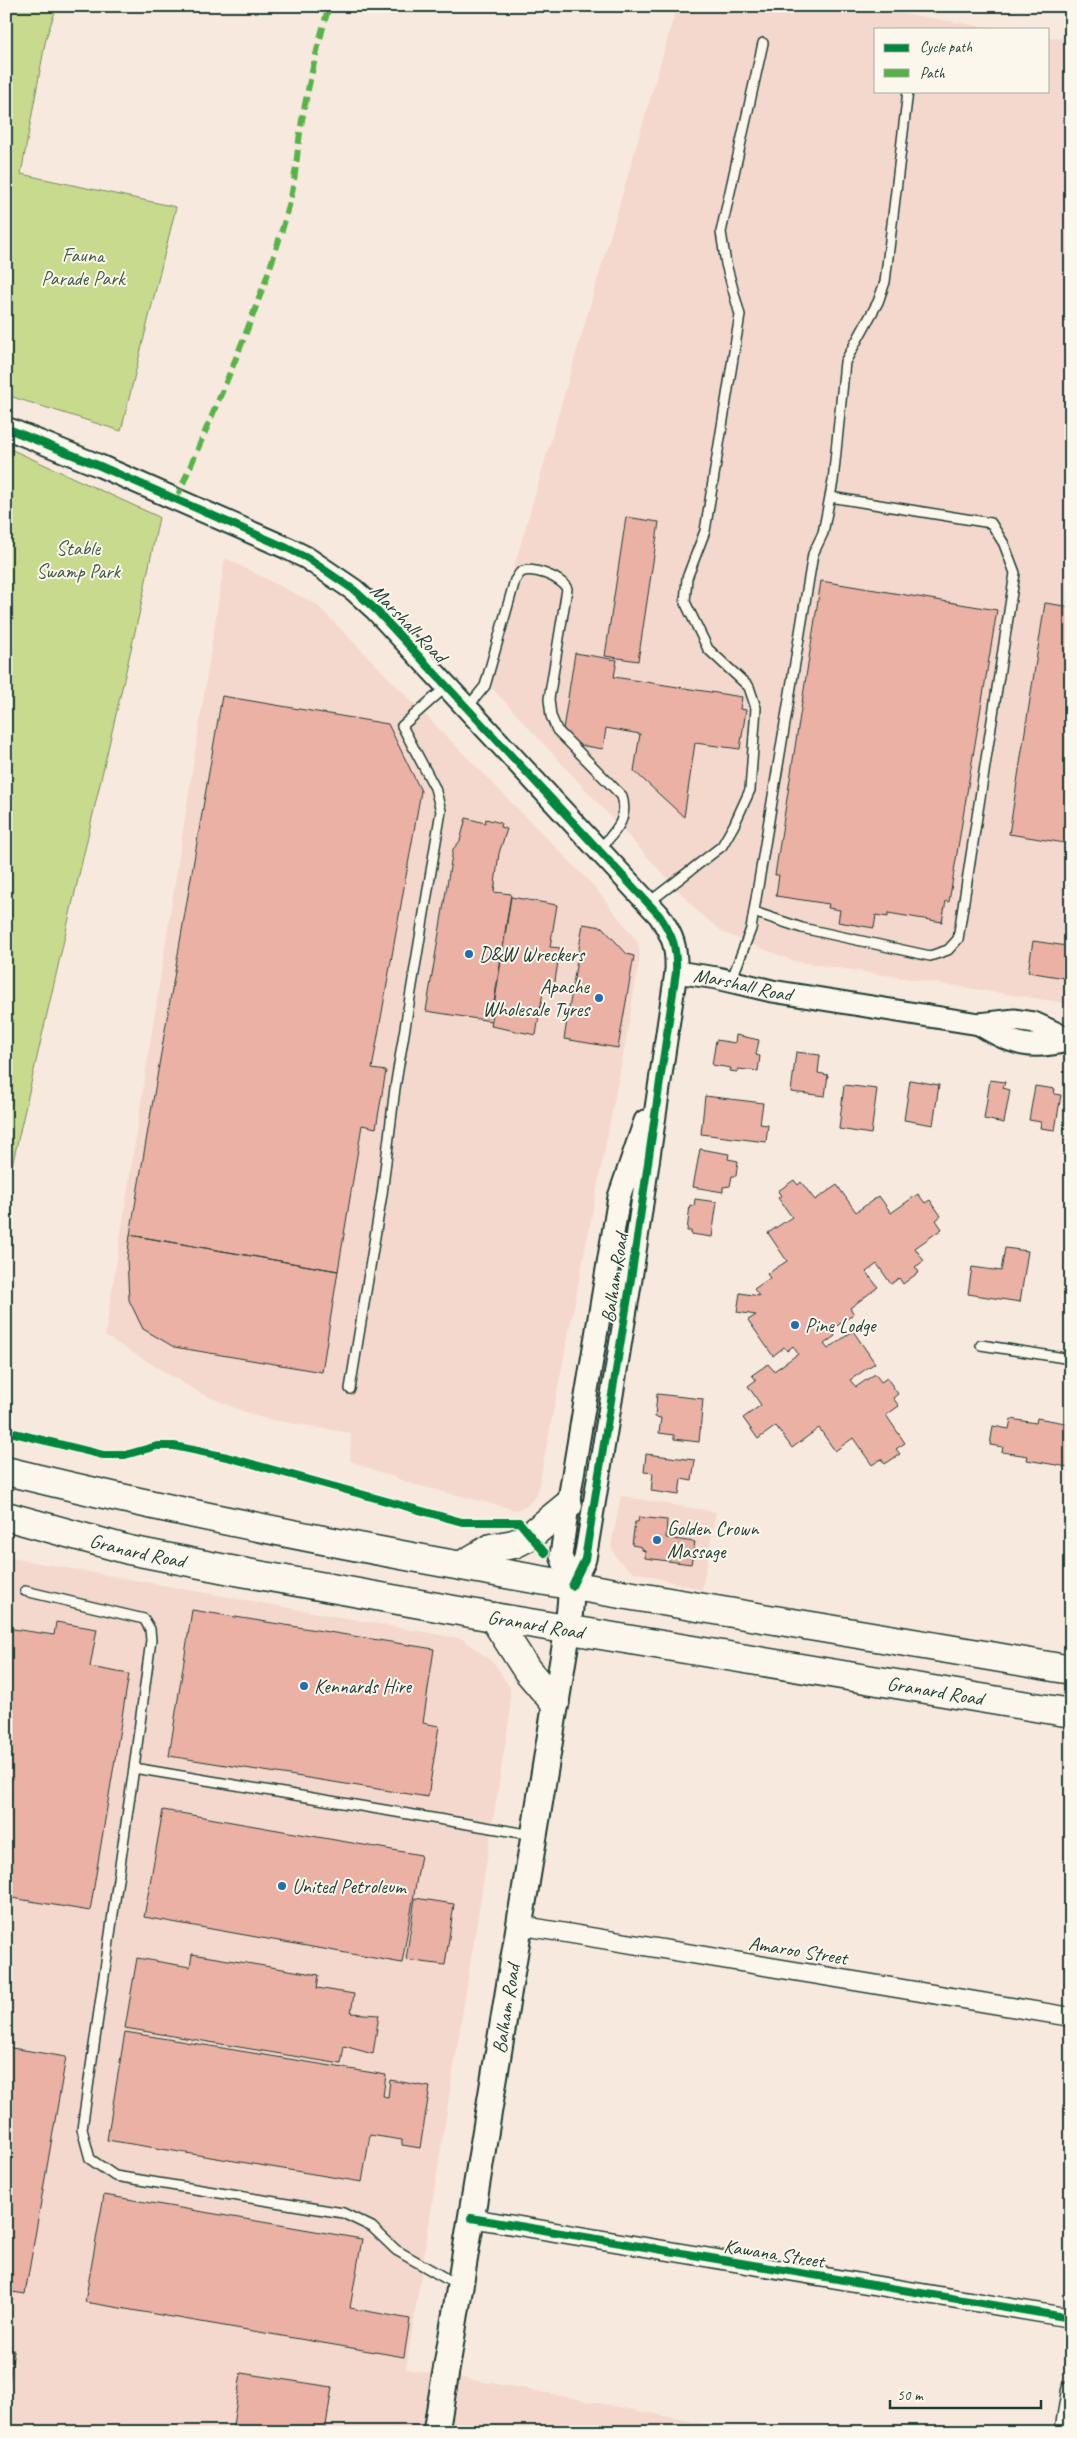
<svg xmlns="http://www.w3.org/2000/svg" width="1077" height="2438" viewBox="0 0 1077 2438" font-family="Caveat,sans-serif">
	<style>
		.built { fill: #f4d8cd }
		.green { fill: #c8da8e; stroke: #748c61 }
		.building { fill: #ebb1a5; stroke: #1f3d34 }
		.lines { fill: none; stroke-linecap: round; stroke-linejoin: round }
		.service-casing { stroke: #1f3d34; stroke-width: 12 }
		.minor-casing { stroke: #1f3d34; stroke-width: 21 }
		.tertiary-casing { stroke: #1f3d34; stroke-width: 25 }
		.secondary-casing { stroke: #1f3d34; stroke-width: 29 }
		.trunk-casing { stroke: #1f3d34; stroke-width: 31 }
		.service { stroke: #fbf7ec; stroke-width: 9 }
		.minor { stroke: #fbf7ec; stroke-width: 18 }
		.tertiary { stroke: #fbf7ec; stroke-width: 21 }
		.secondary { stroke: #fbf7ec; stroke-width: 25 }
		.trunk { stroke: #fbf7ec; stroke-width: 28 }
		.quiet { stroke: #55b346; stroke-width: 6; stroke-dasharray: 12 6; stroke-linecap: butt }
		.cycleway-casing { stroke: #fbf7ec; stroke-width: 11 }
		.cycleway { stroke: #00873e; stroke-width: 8 }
		.poi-dot { fill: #1f6fb2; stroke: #fbf7ec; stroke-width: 2 }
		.labels { text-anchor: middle; stroke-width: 4; stroke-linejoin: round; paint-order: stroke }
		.park-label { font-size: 20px; fill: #415c46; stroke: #fbf7ec }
		.street-label { font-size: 20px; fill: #1f3d34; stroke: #fbf7ec }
		.poi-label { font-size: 20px; fill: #1f3d34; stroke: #fbf7ec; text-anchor: start }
	</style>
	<rect width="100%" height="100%" fill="#f8e9de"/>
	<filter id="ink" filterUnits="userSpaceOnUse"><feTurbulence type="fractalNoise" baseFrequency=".02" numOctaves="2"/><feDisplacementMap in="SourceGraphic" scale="10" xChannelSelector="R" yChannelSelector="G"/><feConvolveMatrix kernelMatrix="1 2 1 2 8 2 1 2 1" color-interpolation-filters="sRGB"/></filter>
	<g filter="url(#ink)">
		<path class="built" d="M677,6H856L998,29H876V91H1048V37L1071,40V1004L793,961L724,933L699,913L482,677Z
			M225,558L316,604L593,885L638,942L640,956L624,1051L537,1495L526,1507L516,1510L412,1484L350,1461L351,1433L266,1419L242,1411L198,1392L105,1336Z
			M621,1496L716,1512L702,1590L631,1571L617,1559L611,1546Z
			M6,1557L463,1639L495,1664L510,1688V1714L406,2369L527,2389L746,2432H6Z"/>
		<path class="green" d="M6,6H57L46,38L21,174L176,207L121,431L6,395Z
			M6,447L159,517L140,610L6,1192Z"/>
		<path class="building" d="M626,517L659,522L638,661L605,656Z
			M821,581L997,610L949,902L946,901L942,922L888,913V917L876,915L874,928L838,922L840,910L828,908L829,904L776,896L779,875H775Z
			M1045,603L1071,607V844L1009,834Z
			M575,653L617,660L614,677L742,697L740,709L746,710L740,749L695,743L684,817L634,771L640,734L606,728L603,749L561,742Z
			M222,696L388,724L421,791L372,1069L386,1071L376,1128L362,1125L338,1271L130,1235Z
			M466,818L485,823L486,819L501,823L500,827L507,829L499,853L494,892L511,894L491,1021L426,1011L453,849L460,841Z
			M511,897L557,905L550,947L560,948L554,988L544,986L536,1035L491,1026Z
			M583,924L602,927L627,954L634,956L618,1048L564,1039Z
			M1033,941L1067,946L1071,943V979L1028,972Z
			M736,1035L759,1040L756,1055L760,1056L758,1071L738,1069L737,1072L730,1071L731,1068L712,1065L716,1040L735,1043Z
			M796,1052L820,1055L818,1073L828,1075L825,1096L791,1092Z
			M910,1080L939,1085L933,1125L904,1120Z
			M990,1080L1005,1082L1003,1088L1010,1090L1004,1123L984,1119Z
			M844,1085L877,1089L871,1134L839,1129Z
			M1035,1086L1055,1089L1054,1094L1061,1095L1055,1130L1040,1128L1041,1122L1029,1120Z
			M705,1096L763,1103L760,1124L768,1125L766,1142L701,1134Z
			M700,1149L729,1154L728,1159L738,1161L736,1176H732L730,1186L723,1187V1192L693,1187Z
			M794,1180L798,1185L801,1182L815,1200L837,1185L856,1212L879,1196L891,1213L918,1194L925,1203L930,1200L941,1216L936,1220L942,1229L915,1248L924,1261L915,1267L919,1272L903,1284L899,1278L891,1284L877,1264L866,1272L878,1287L850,1308L854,1314L831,1330L835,1336L824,1344L828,1349L853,1331L875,1363L850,1380L856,1387L875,1374L881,1382L887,1378L898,1394L893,1398L899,1406L886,1415L905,1443L896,1449L900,1454L885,1464L881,1459L872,1465L853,1438L835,1451L819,1428L792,1448L776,1426L758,1439L743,1418L761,1405L748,1386L756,1380L752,1375L768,1364L774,1371L798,1354L793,1346L787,1351L784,1347L773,1356L748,1320L756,1315L737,1312L740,1293L759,1296L754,1289L770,1278L767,1274L787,1261L768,1233L792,1217L778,1198L781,1196L778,1191Z
			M695,1199L717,1202L712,1237L691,1234V1231H687L690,1205L694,1206Z
			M130,1235L338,1271L322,1372L174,1347L143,1329L129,1300L127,1259Z
			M1005,1248L1028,1251L1020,1302L968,1294L972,1267L1001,1271Z
			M657,1394L703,1399L699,1442L674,1439V1435L659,1433L661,1418L655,1417Z
			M1037,1418L1071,1424V1463L1068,1467L1027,1460L1028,1456L1002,1452L1003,1447L990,1445L993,1426L1009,1429L1011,1419L1036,1423Z
			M646,1454L695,1460L692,1481L681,1479L679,1495L651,1491L653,1473L644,1472Z
			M639,1517L667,1520L666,1538L695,1542L691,1564L645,1558V1551L642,1550V1547L632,1545L635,1522H638Z
			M192,1610L434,1649L423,1723L439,1726L428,1797L169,1756Z
			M56,1622L97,1629L90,1667L129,1674L90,1911L6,1897V1628L54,1635Z
			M163,1810L421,1855L402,1963L144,1917Z
			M415,1898L454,1904L445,1965L406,1960Z
			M192,1954L319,1975L317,1988L354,1994L351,2013L379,2015L373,2054L344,2046L341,2064L125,2028L137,1958L190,1967Z
			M125,2032L386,2075L383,2096L388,2097L390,2080L430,2087L420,2148L402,2145V2140L370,2135L362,2182L107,2140Z
			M6,2047L66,2057L25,2294L6,2291Z
			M104,2195L362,2239L350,2308L410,2319L404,2357L85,2302Z
			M6,2349L14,2350L7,2396H6Z
			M241,2373L332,2387L325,2432H232Z"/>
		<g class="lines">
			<defs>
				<path id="service" d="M467,708L485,686L515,580C517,578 518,575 520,573C530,565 563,578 567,589L549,699L551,716L557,730L622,796C629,821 614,832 599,850
					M648,903L722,846L734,825L750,790L756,708L749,687L708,649L685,602L687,578L705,531L740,315L726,264L721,232L763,43
					M754,912L802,928L930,956L948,950L958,939L1015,573L1004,544L991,523L830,497
					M731,981L751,929L813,554L823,533L833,481L845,362L878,302L885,282L908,91
					M981,1345L1071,1359
					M350,1389L382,1194L395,1088L441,811L435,788L402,726L447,686
					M25,1591L144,1619L150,1629L151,1640L134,1768L82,2129L90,2159L115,2176L343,2213L372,2227L396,2250L459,2286
					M134,1768L533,1835"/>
				<path id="minor" d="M518,1925L1071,2017
					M471,2218L1071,2318
					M1064,2432L1071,2390"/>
				<g id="tertiary">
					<path d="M6,428L100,466L287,548L307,558L354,590L376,610L659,915C673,936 677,947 676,972L631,1279L585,1559L572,1586"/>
					<path id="s1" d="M676,972L717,978L772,991L979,1024L1015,1020L1034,1023L1071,1040"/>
					<path d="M979,1024C1012,1045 1032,1051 1071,1040"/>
					<path d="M572,1586L561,1556L568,1505L619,1197L645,1121"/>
				</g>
				<g id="secondary">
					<path id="s2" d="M436,2432L568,1629L572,1586"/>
				</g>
				<g id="trunk">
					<path d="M6,1471C357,1557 715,1608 1071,1670"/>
					<path id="s3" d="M6,1516L129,1550L236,1571L493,1617L1071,1713"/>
					<path d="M462,1565L491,1548L514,1544L530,1536L568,1505"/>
					<path d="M493,1617L527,1670L555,1703"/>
				</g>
			</defs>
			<use href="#service" class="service-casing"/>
			<use href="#minor" class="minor-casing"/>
			<use href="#tertiary" class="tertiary-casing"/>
			<use href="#secondary" class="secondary-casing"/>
			<use href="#trunk" class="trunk-casing"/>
			<use href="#service" class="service"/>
			<use href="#minor" class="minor"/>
			<use href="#tertiary" class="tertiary"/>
			<use href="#secondary" class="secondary"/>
			<use href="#trunk" class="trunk"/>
			<path class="quiet" d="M176,500C217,403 261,307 289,206C296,178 297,149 302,120C309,82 318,44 329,6"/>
			<defs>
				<path id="cycleway" d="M6,428L100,466L287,548L307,558L354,590L376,610L659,915C673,936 677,947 676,972L631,1279L585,1559L572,1586
					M6,1431L103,1455H125L157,1446H174L227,1457L462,1522H519L545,1553
					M471,2218L1071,2318"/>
			</defs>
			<use href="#cycleway" class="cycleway-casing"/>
			<use href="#cycleway" class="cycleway"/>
		</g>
	</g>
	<g class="poi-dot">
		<circle cx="469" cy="954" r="5"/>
		<circle cx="599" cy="998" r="5"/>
		<circle cx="795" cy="1325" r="5"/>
		<circle cx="657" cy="1540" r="5"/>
		<circle cx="304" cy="1686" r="5"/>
		<circle cx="282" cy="1886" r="5"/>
	</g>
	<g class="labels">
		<g class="park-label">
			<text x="83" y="262">Fauna<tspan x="83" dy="23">Parade Park</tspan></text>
			<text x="78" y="555">Stable<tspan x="78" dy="23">Swamp Park</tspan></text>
		</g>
		<g class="street-label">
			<text transform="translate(409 623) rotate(46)" y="7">Marshall Road</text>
			<text dy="7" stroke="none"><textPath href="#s1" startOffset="68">Marshall Road</textPath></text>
			<text transform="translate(614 1278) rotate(-81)" y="7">Balham Road</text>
			<text dy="7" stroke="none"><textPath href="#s3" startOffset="136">Granard Road</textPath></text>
			<text dy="7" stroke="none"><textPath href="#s3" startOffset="541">Granard Road</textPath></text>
			<text dy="7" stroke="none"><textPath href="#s3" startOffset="946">Granard Road</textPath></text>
			<text transform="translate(798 1950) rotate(9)" y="7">Amaroo Street</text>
			<text dy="7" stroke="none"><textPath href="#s2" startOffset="429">Balham Road</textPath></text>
			<text transform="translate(774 2253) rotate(9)" y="7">Kawana Street</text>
		</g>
		<g class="poi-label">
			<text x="479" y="961">D&amp;W Wreckers</text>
			<text x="589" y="993" text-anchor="end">Apache<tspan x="589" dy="23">Wholesale Tyres</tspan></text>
			<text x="805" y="1332">Pine Lodge</text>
			<text x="667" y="1535">Golden Crown<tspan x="667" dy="23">Massage</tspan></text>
			<text x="314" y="1693">Kennards Hire</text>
			<text x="292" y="1893">United Petroleum</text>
		</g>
	</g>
	<rect width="1077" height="2438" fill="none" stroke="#fbf7ec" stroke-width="25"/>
	<rect x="12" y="12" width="1052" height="2413" fill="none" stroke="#1f3d34" stroke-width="2" filter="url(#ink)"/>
	<rect x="874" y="28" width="175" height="65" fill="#fbf7ec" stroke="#a3ada2"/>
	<rect x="884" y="44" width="25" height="8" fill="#00873e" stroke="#a3ada2"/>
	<text x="920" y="52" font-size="15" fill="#1f3d34">Cycle path</text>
	<rect x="884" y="69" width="25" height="8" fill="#55b346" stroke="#a3ada2"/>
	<text x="920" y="78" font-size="15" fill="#1f3d34">Path</text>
	<path d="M890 2400v8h151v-8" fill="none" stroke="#1f3d34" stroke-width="2.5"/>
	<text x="897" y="2400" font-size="15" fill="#1f3d34" stroke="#fbf7ec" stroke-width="4" paint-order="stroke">50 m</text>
</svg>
